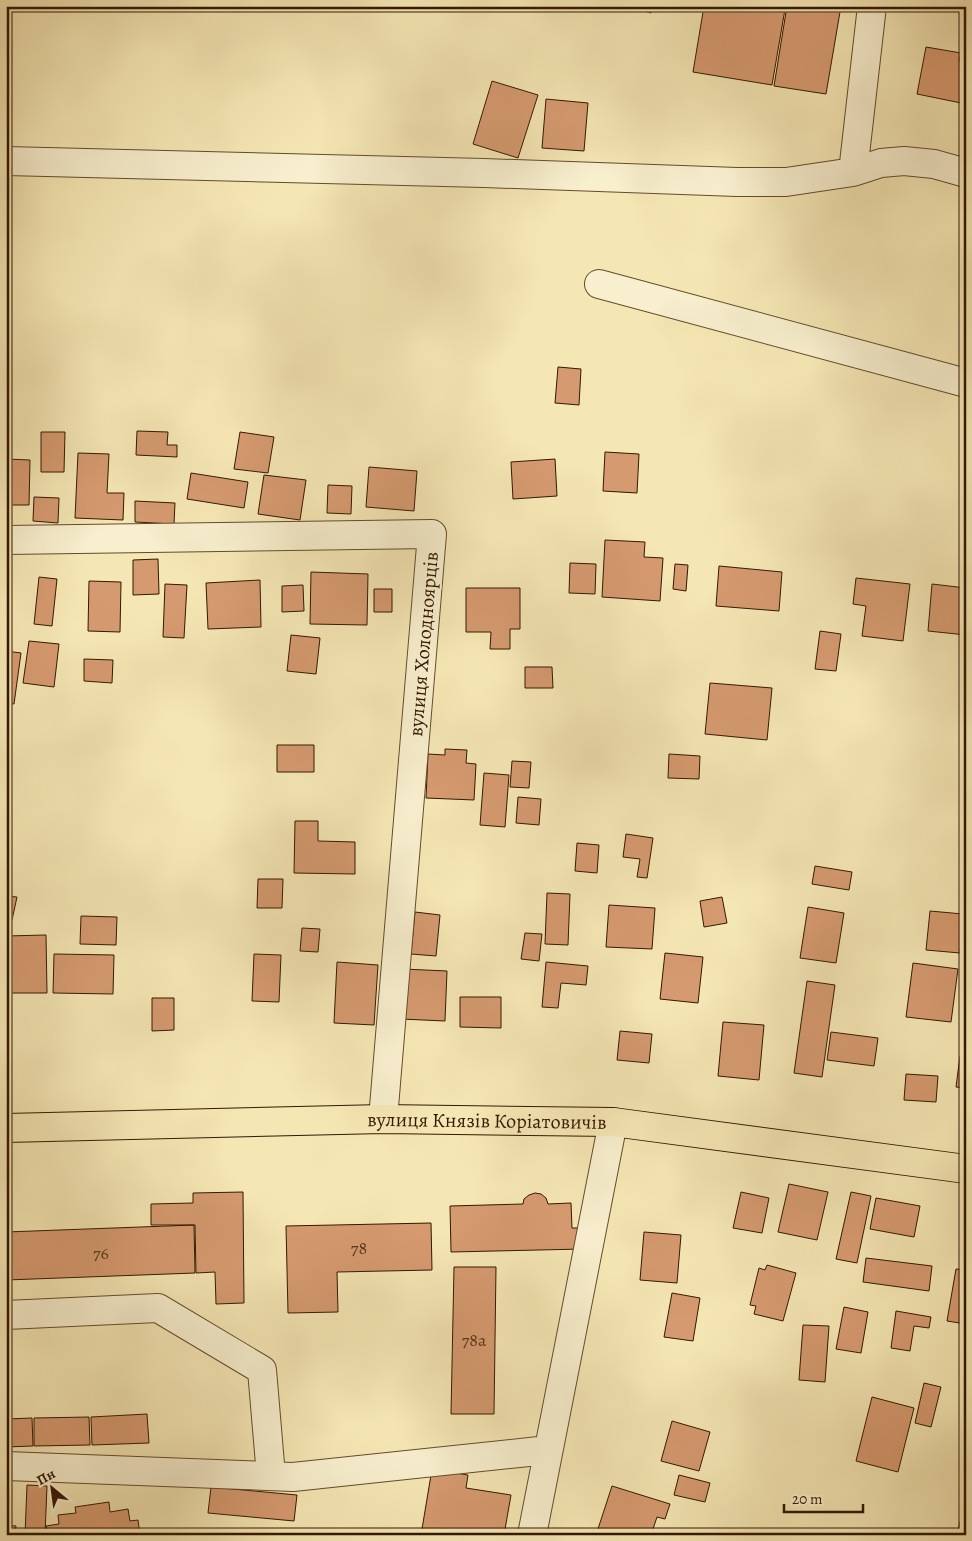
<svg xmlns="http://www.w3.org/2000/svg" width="972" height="1541" viewBox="0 0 972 1541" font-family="Alegreya,serif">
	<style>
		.building { fill: #d69a70; stroke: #321800 }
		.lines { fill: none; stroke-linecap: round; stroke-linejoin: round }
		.minor-casing { stroke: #634c2d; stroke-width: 30 }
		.major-casing { stroke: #321800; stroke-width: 30 }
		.minor { stroke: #f8efce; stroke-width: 28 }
		.major { stroke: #f5e7b4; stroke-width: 28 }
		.labels { text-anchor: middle; stroke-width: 4; stroke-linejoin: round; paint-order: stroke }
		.number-label { font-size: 18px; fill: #5b381c }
		.street-label { font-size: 20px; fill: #321800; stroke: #f8efce }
	</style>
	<rect width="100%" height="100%" fill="#f5e7b4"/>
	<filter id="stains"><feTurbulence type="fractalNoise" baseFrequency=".004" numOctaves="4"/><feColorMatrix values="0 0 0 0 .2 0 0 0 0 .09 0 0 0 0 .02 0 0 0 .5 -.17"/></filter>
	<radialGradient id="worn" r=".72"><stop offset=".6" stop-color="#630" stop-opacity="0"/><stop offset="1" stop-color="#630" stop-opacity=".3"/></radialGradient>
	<path class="building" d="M332,6H354L353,10Z
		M626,6H653L651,13Z
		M704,6H767L785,9L772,85L693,72Z
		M787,6H841L826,94L774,86Z
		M926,47L961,53L959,61L966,62V104L917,94Z
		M492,81L538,95L518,158L473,144Z
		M546,99L588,103L584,151L542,148Z
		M558,367L581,369L579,405L555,403Z
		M137,431L168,432L167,445H177V457L136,455Z
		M41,432H65L64,472H41Z
		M240,432L274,437L268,473L234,469Z
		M605,452L639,454L637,493L603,491Z
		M78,453L109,454L107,493H124L123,520L75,518Z
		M6,459L30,460L29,505H6Z
		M555,459L557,496L513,499L511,462Z
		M369,467L417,471L414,511L366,507Z
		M191,473L248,482L244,508L187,499Z
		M264,475L306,480L300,520L258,514Z
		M328,485L352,486L351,514L327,513Z
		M34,497L59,498L58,523L33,521Z
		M135,501L175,503L174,524L135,522Z
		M605,540L645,542L644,557L663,558L660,601L602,597Z
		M158,559L159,594L133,595V560Z
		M570,563L596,564L595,594L569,593Z
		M675,564L688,565L686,591L673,589Z
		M719,566L782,572L779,611L716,606Z
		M311,572L368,574L367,625L310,624Z
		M39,577L57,579L52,626L34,624Z
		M856,578L910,584L903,641L862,636L866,606L853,604Z
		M260,580L261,627L208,629L206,583Z
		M89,581L121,582L120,632L88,631Z
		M165,584L187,585L184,638L163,637Z
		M932,584L966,588V650L964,649L966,635L928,631Z
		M303,585L304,611L282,612V586Z
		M466,588H520V629H510V649H490L491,632H466Z
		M374,589H392V612H374Z
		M820,631L841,634L836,671L815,669Z
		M291,635L320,638L316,674L287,671Z
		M29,641L59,644L54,687L23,683Z
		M6,651L21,653L14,704L6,703Z
		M84,659L113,660L112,683L84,681Z
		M525,667H552L553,688H525Z
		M710,683L772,688L767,740L705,734Z
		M277,745H314V772H277Z
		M445,749L467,750L466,763L476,764L474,800L426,798L428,754L445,755Z
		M669,754L700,756L699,779L668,778Z
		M512,761L531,762L529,788L510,787Z
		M484,773L509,775L505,827L480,825Z
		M518,797L541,799L539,825L516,823Z
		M295,821H318V841L355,842V874L294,873Z
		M626,834L653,838L647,878L637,877L640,859L623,857Z
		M577,843L599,845L597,873L575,871Z
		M815,866L852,872L849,890L812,884Z
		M258,879H283L282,908H257Z
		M547,893L570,894L568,945L545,944Z
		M6,896L17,897L12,920L6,919Z
		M722,897L727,923L704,927L700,901Z
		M609,905L655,908L652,949L606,947Z
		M808,907L844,913L836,963L800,958Z
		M930,911L963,914L960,953L926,950Z
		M415,912L440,915L436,956L411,954Z
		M81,916L117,917L116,945L80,944Z
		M302,928L320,929L318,952L300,951Z
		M525,933L542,934L539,961L521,959Z
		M46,935L47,993H6V936Z
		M665,953L703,957L698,1003L660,999Z
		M54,954L114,955L113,994L53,993Z
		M254,954L281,955L279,1002L252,1001Z
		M337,962L378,965L374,1025L334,1023Z
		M546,962L588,966L586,985L561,983L558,1008L542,1007Z
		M913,963L958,969L951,1022L906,1017Z
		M403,969L447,971L445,1021L401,1019Z
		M807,981L835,985L822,1077L794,1073Z
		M460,997H501V1028L460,1027Z
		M152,998H174V1030L152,1031Z
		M723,1022L764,1025L759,1080L718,1076Z
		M620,1031L652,1034L649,1063L617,1060Z
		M831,1032L878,1038L874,1066L827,1060Z
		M960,1056L966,1057V1088L956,1087Z
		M906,1074L938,1076L936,1102L904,1100Z
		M789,1184L828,1192L817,1240L778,1232Z
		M243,1192L244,1303L216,1304L215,1272L196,1273L195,1225H151V1204L193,1203V1193Z
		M741,1192L769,1198L762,1233L733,1228Z
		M851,1192L871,1196L857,1263L836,1259Z
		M535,1193L541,1194L546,1198L548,1204L571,1203L572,1228H583V1249L451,1252L450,1206L523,1204L524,1199L529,1195Z
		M876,1198L920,1206L914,1237L870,1229Z
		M431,1223L432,1270L337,1272L338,1312L288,1313L286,1226Z
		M194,1225L195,1273L6,1280V1232Z
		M644,1232L681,1235L677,1283L640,1280Z
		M866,1258L932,1266L929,1291L863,1282Z
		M767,1265L796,1273L783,1321L754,1314L756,1306L750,1305L759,1268L765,1270Z
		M454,1267H496L494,1414H451Z
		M956,1269L966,1270V1324L947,1321Z
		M672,1293L700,1298L693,1341L664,1337Z
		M844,1307L868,1312L861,1353L836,1349Z
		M896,1311L931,1317L929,1328L914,1326L910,1351L891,1348Z
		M803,1325L829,1326L825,1382L799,1380Z
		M924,1383L941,1387L931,1427L915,1423Z
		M872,1397L914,1408L898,1472L856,1461Z
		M147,1414L149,1443L92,1445L91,1417Z
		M89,1417L90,1445L34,1446V1418Z
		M32,1418L33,1446L6,1447V1419Z
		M672,1421L710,1432L699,1471L661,1461Z
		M432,1469L468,1475L466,1488L511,1495L504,1535H421Z
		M679,1475L710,1483L705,1502L674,1495Z
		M27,1485L47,1486L45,1535H25Z
		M612,1486L670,1504L665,1519L657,1517L651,1535H606L597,1532Z
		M211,1487L297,1495L294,1521L208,1513Z
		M965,1500L966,1535H957Z
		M109,1502L110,1512L128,1509L130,1521L138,1520L140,1535H48L46,1526L59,1524L58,1515L76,1513L75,1507Z
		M6,1525L16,1526L15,1535H6Z
		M662,1530L678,1535H661Z"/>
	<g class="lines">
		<defs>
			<path id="minor" d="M6,161L484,173L737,182H786L853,172L881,163L904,161L934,164L966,173
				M853,172L872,6
				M599,284L966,383
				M6,540L432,534L383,1119
				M6,1315L158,1308L262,1370L271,1476
				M6,1466L293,1477L548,1450
				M532,1535L613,1122"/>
			<g id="major">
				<path id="s1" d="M6,1128L383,1119L613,1122L966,1169"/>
			</g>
		</defs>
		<use href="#minor" class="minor-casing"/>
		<use href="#major" class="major-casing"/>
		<use href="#minor" class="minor"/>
		<use href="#major" class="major"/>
	</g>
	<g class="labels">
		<g class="number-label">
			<text x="359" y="1254">78</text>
			<text x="101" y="1259">76</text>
			<text x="474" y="1346">78а</text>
		</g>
		<g class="street-label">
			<text transform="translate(423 644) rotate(-85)" y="7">вулиця Холодноярців</text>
			<text dy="7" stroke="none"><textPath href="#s1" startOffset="481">вулиця Князів Коріатовичів</textPath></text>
		</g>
	</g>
	<rect width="972" height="1541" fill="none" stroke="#f5e7b4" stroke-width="25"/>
	<rect x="8" y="8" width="957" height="1526" fill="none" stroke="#321800" stroke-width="2.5"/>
	<rect x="12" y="12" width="947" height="1516" fill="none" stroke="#321800"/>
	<g transform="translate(52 1488) rotate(331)" stroke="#f8efce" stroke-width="4" paint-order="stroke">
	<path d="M0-4L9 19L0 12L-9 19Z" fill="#321800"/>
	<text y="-8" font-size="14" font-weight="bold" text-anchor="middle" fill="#321800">Пн</text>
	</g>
	<path d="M784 1504v8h79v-8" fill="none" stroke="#321800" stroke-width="2.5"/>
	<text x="792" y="1504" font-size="15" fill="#321800" stroke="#f8efce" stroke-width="4" paint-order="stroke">20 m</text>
	<rect width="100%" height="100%" filter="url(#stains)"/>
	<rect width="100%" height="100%" fill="url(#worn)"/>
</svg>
